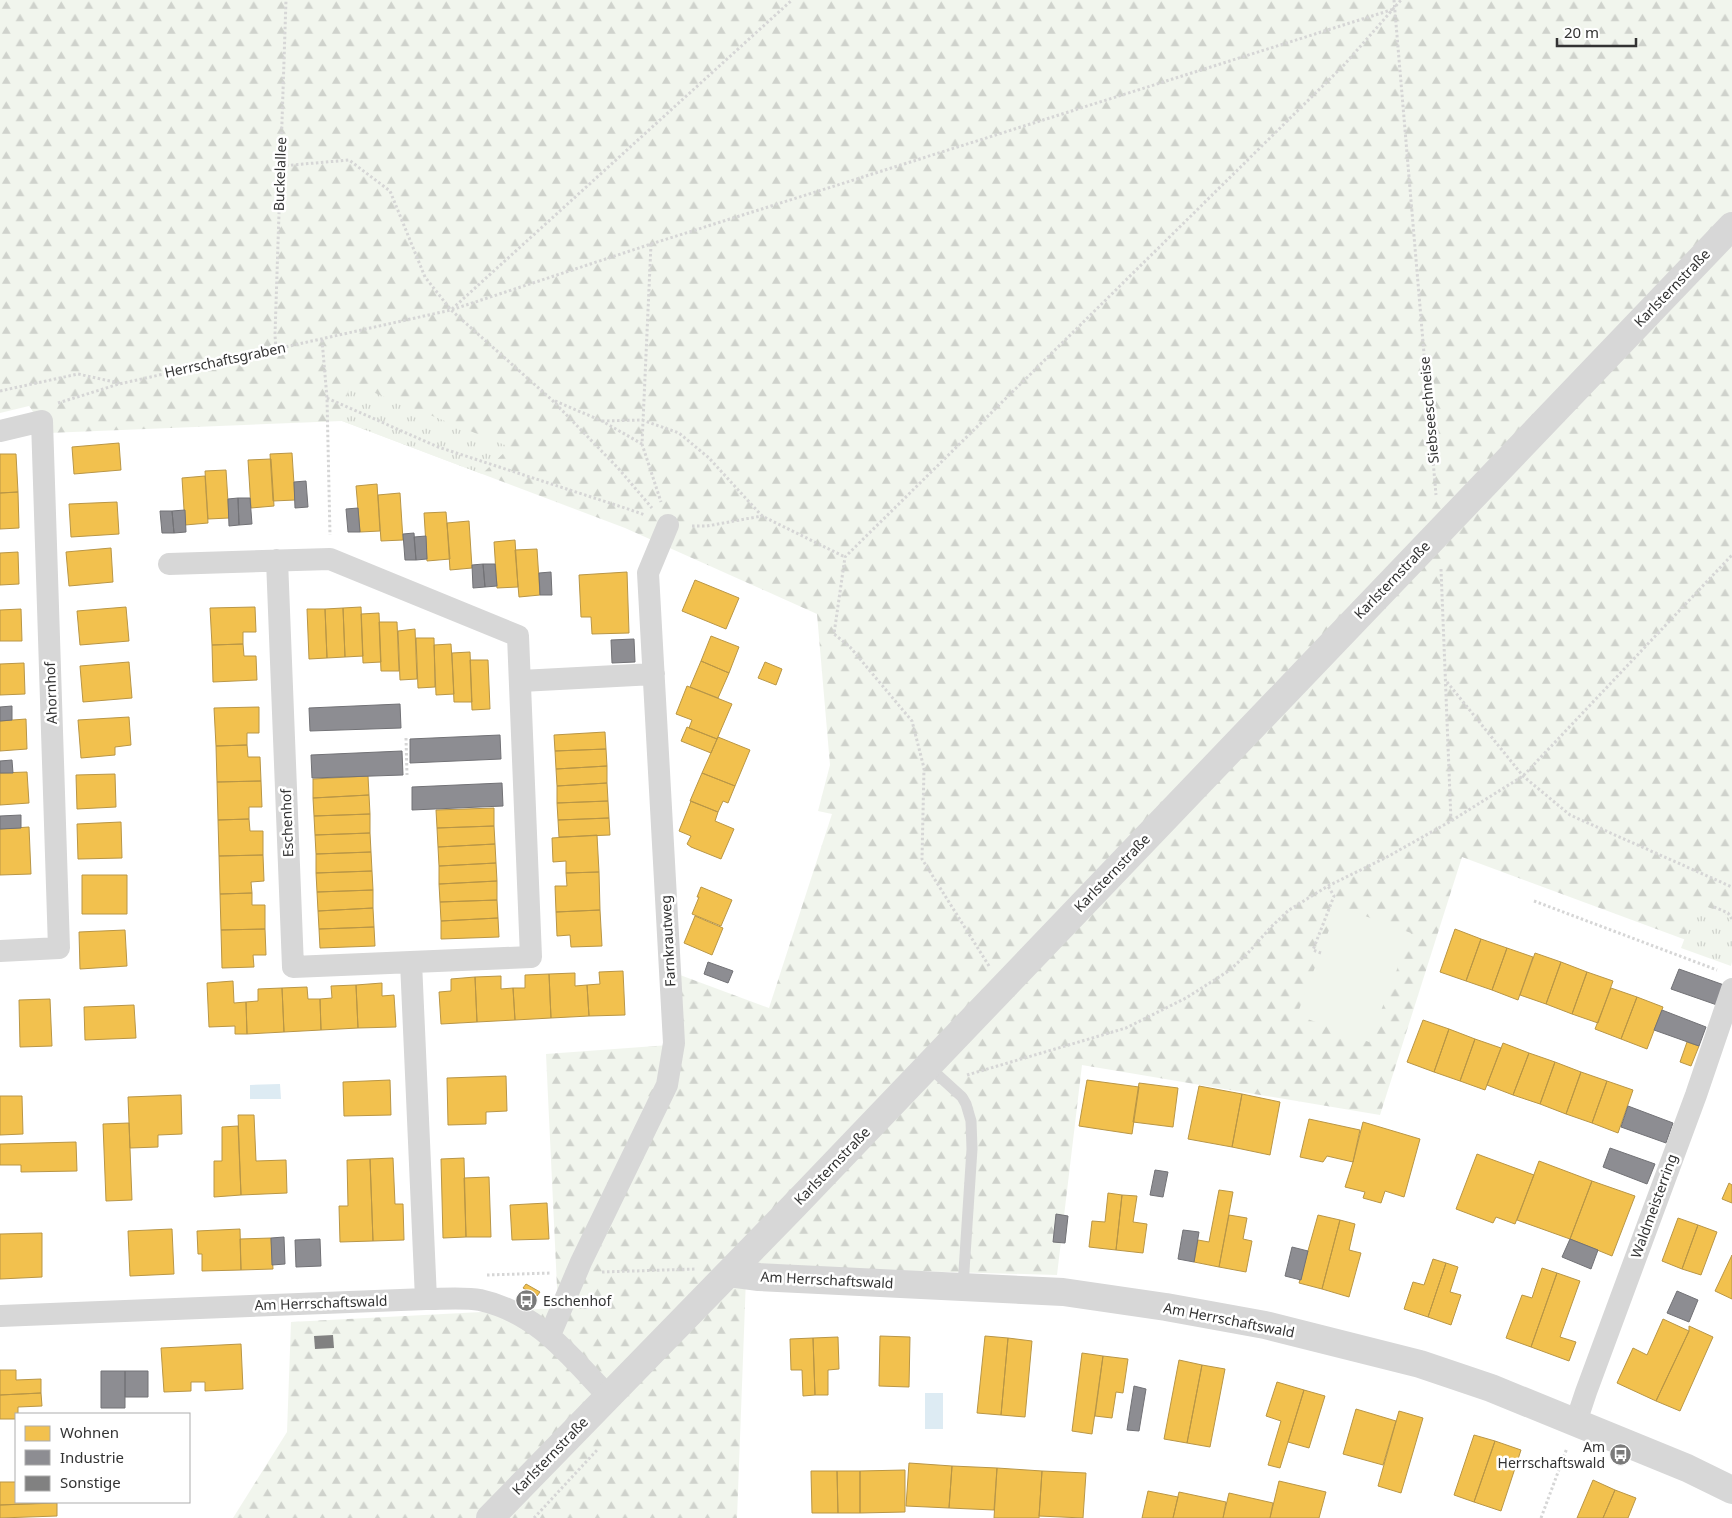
<svg xmlns="http://www.w3.org/2000/svg" width="1732" height="1518" viewBox="0 0 1732 1518" font-family="'Noto Sans',sans-serif">
	<style>
		.forest { fill: url(#forest-firs) }
		.park { fill: url(#park-tufts) }
		.garden { fill: #f1f5ed }
		.water { fill: #ddebf3 }
		.homes { fill: #f2c14e; stroke: #b99646 }
		.industry { fill: #8d8d92; stroke: #727276 }
		.building { fill: #818181 }
		.lines { fill: none; stroke-linecap: round; stroke-linejoin: round }
		.path { stroke: #d6d6d6; stroke-width: 3; stroke-dasharray: 2.5 2.5; stroke-linecap: butt }
		.service { stroke: #d7d7d7; stroke-width: 11 }
		.minor { stroke: #d7d7d7; stroke-width: 22 }
		.tertiary { stroke: #d7d7d7; stroke-width: 28 }
		.labels { text-anchor: middle; stroke-width: 5; stroke-linejoin: round; paint-order: stroke }
		.street-label { font-size: 14px; fill: #333; stroke: #fff }
		.poi-label { font-size: 14px; fill: #333; stroke: #fff; text-anchor: start }
	</style>
	<defs>
		<pattern id="forest-firs" width="22" height="20" patternUnits="userSpaceOnUse" patternTransform="scale(1.25)"><rect width="22" height="20" fill="#f1f5ed"/><path d="M5 1l3.5 6h-7zM16 11l3.5 6h-7z" fill="#cfd2cc"/></pattern>
		<pattern id="park-tufts" width="24" height="20" patternUnits="userSpaceOnUse" patternTransform="scale(1.25)"><rect width="24" height="20" fill="#f1f5ed"/><path d="M3 7l-1-3M5 7V3M7 7l1-3M15 17l-1-3M17 17v-4M19 17l1-3" fill="none" stroke="#cfd2cc"/></pattern>
	</defs>
	<rect width="100%" height="100%" fill="#fff"/>
	<path class="forest" d="M0,0H1732V957L1462,857L1380,1115L1082,1065L1057,1275L876,1270L746,1278L737,1518H233L287,1432L291,1322L558,1308L546,1054L683,1044L680,975L769,1008L832,814L818,811L830,765L817,614L625,528L342,421L48,433L29,406L0,413Z"/>
	<path class="park" d="M350,383L510,447L482,474L342,421Z
		M1698,903L1727,915L1732,924V962L1731,966L1681,948Z"/>
	<path class="garden" d="M1338,906L1411,933L1369,1042L1297,1015Z"/>
	<path class="water" d="M280,1084L281,1099H250V1085Z
		M925,1393H943V1429H925Z"/>
	<path class="homes" d="M119,443L121,470L74,474L72,447Z
		M292,453L295,500L273,501L270,454Z
		M0,454H16L18,492L0,493Z
		M271,459L274,506L251,508L248,460Z
		M226,470L229,518L208,519L205,471Z
		M205,476L208,523L185,525L182,478Z
		M377,484L380,531L360,532L356,486Z
		M18,492L19,528L0,529V493Z
		M400,493L403,540L381,541L378,495Z
		M117,502L119,534L71,537L69,504Z
		M446,512L450,559L427,561L424,513Z
		M469,521L472,568L450,570L447,523Z
		M515,540L518,587L497,588L494,542Z
		M111,548L113,582L69,586L66,552Z
		M537,549L540,595L519,597L515,550Z
		M18,552L19,584L0,585V553Z
		M627,572L629,633L592,634L591,617H581L579,575Z
		M695,580L739,598L726,629L682,611Z
		M126,607L129,641L80,645L77,611Z
		M255,607L256,632H243V644L212,645L210,608Z
		M361,607L363,656L345,657L343,608Z
		M343,608L345,657L327,658L325,609Z
		M21,609L22,641H0V610Z
		M307,609H325L327,658L309,659Z
		M379,613L381,662L363,663L361,614Z
		M379,622H397L399,671H381Z
		M415,629L417,679L400,680L398,631Z
		M711,636L739,647L729,673L701,661Z
		M416,638H434L435,687L418,688Z
		M243,644L244,656H256L257,680L213,682L212,645Z
		M451,644L454,694L436,695L434,645Z
		M470,652L472,702H454L452,653Z
		M470,660H488L490,709L472,710Z
		M701,661L729,673L718,698L690,687Z
		M129,662L132,698L83,702L80,666Z
		M765,662L782,669L776,685L758,678Z
		M24,663L25,694L0,695V664Z
		M687,686L732,704L717,739L689,728L692,720L676,714Z
		M259,707V733H247V745L216,746L214,708Z
		M129,717L131,745L115,747V755L81,758L78,720Z
		M26,719L27,749L0,751V721Z
		M687,727L717,739L711,753L681,741Z
		M605,732L606,749L555,751L554,735Z
		M718,737L750,750L735,786L702,773Z
		M247,745L248,757H260L261,781L217,782L216,746Z
		M606,749L607,766L556,769L555,751Z
		M607,766V783L557,786L556,769Z
		M27,772L29,803L0,805V773Z
		M702,773L735,786L728,803L723,801L718,812L690,801Z
		M115,774L116,807L77,809L76,775Z
		M368,776L369,795L313,798V779Z
		M261,781L262,807H249V819L218,820L217,782Z
		M607,783L608,801L557,803V786Z
		M369,795L370,814L314,816L313,798Z
		M608,801L609,818L558,820L557,803Z
		M691,801L718,812L715,821L734,829L721,859L691,847L687,844L691,836L679,831Z
		M494,808V826L437,828L436,810Z
		M370,814V833L315,835L314,816Z
		M609,818L610,835L559,837L558,820Z
		M249,819L250,831H263V855L219,856L218,820Z
		M121,822L122,858L78,859L77,824Z
		M494,826L495,844L438,847L437,828Z
		M29,827L31,874L0,875V829Z
		M370,833L371,852L316,854L315,835Z
		M597,835L599,872L566,873V861L553,862L552,838Z
		M495,844L496,863L439,866L438,847Z
		M371,852L372,871L316,873V854Z
		M263,855L264,881L251,882L252,893L220,894L219,856Z
		M496,863L497,881L439,884V866Z
		M372,871L373,890L317,892L316,873Z
		M599,872L600,910L556,912L555,886H567L566,873Z
		M82,875H127V914H82Z
		M497,881V900L440,902L439,884Z
		M701,887L732,900L721,926L692,914L699,897H697Z
		M373,890V908L318,911L317,892Z
		M252,893V905H265V929L221,930L220,894Z
		M497,900L498,918L441,921L440,902Z
		M373,908L374,927L319,929L318,911Z
		M600,910L602,946L571,947L570,935L557,936L556,912Z
		M695,916L723,928L712,955L684,943Z
		M498,918L499,937L441,939V921Z
		M374,927L375,946L320,948L319,929Z
		M265,929L266,955H253L254,967L222,968L221,930Z
		M1455,929L1481,939L1466,981L1440,972Z
		M125,930L127,966L80,969L79,932Z
		M1481,939L1507,948L1492,990L1466,981Z
		M1507,948L1533,957L1518,1000L1492,990Z
		M1535,953L1561,962L1546,1004L1520,995Z
		M1561,962L1587,972L1572,1014L1546,1004Z
		M623,971L625,1015L589,1016L587,985L600,984L599,972Z
		M1587,972L1613,981L1598,1023L1572,1014Z
		M575,973V986L587,985L589,1016L551,1018L549,974Z
		M549,974L551,1018L515,1020L513,988H525V975Z
		M501,976V989L513,988L515,1020L477,1022L475,977Z
		M475,977L477,1022L441,1024L439,992L451,991V979Z
		M233,981L234,1003L246,1002L247,1034H235V1026L209,1027L207,983Z
		M382,983V996L394,995L396,1027L358,1028L356,985Z
		M356,985L358,1028L321,1030L320,999L332,998L331,986Z
		M307,987L308,999H320L321,1030L284,1032L282,988Z
		M282,988L284,1032L247,1034L246,1002L258,1001V989Z
		M1611,988L1637,997L1621,1039L1595,1029Z
		M1637,997L1663,1007L1647,1049L1621,1039Z
		M50,999L52,1046L20,1047L19,1000Z
		M134,1005L136,1038L85,1040L84,1007Z
		M1423,1020L1449,1029L1434,1072L1407,1062Z
		M1449,1029L1475,1039L1460,1081L1434,1072Z
		M1475,1039L1501,1048L1485,1090L1460,1081Z
		M1687,1042L1699,1046L1691,1066L1680,1062Z
		M1503,1043L1529,1053L1513,1095L1487,1085Z
		M1529,1053L1555,1062L1540,1104L1513,1095Z
		M1555,1062L1581,1072L1566,1114L1540,1104Z
		M1581,1072L1607,1081L1592,1123L1566,1114Z
		M506,1076L507,1111L486,1112V1124L448,1125L447,1078Z
		M390,1080L391,1115L344,1116L343,1082Z
		M1087,1080L1139,1087L1132,1134L1079,1126Z
		M1607,1081L1633,1090L1618,1133L1592,1123Z
		M1139,1083L1178,1088L1173,1127L1133,1122Z
		M1199,1086L1242,1094L1232,1147L1188,1139Z
		M1242,1094L1280,1102L1270,1155L1232,1147Z
		M181,1095L182,1134L158,1135V1147L130,1148L128,1097Z
		M0,1096H22L23,1134L0,1135Z
		M238,1115H254L256,1161L286,1160L287,1193L241,1195Z
		M1309,1119L1360,1130L1353,1162L1327,1156L1323,1162L1300,1157Z
		M1363,1122L1420,1139L1404,1197L1385,1191L1381,1203L1363,1198L1365,1192L1345,1187L1353,1162Z
		M129,1123L132,1200L106,1201L103,1124Z
		M238,1126L241,1195L214,1197V1161H222V1127Z
		M76,1142L77,1171L21,1172V1165H0V1144Z
		M1477,1154L1534,1175L1515,1224L1496,1217L1493,1223L1456,1209Z
		M393,1158L395,1204H403L404,1240L373,1241L370,1159Z
		M464,1158L466,1237L443,1238L441,1159Z
		M370,1159L373,1241L340,1242L339,1206H348L347,1160Z
		M1539,1161L1592,1181L1570,1239L1517,1220Z
		M489,1177L491,1237H466L464,1178Z
		M1592,1181L1635,1196L1612,1256L1570,1239Z
		M1729,1183L1732,1185V1203L1722,1199Z
		M1219,1190L1233,1192L1219,1267L1194,1262L1198,1240L1209,1242Z
		M1108,1193L1122,1195L1116,1250L1089,1247L1092,1221L1105,1222Z
		M1122,1195L1137,1196L1133,1222L1147,1224L1143,1253L1116,1250Z
		M547,1203L549,1239L512,1240L510,1205Z
		M1229,1215L1247,1218L1243,1239L1252,1241L1246,1272L1219,1267Z
		M1318,1215L1340,1220L1322,1289L1299,1283Z
		M1678,1218L1698,1225L1682,1269L1662,1261Z
		M1340,1220L1355,1224L1349,1250L1361,1253L1349,1297L1322,1289Z
		M1698,1225L1717,1232L1701,1275L1682,1269Z
		M172,1229L174,1274L130,1276L128,1231Z
		M240,1229L241,1270L202,1271V1254H198L197,1231Z
		M42,1233V1277L0,1279V1234Z
		M271,1238L273,1269L241,1270L240,1239Z
		M1732,1255V1299L1715,1291Z
		M1433,1259L1446,1263L1428,1317L1404,1309L1413,1282L1424,1285Z
		M1446,1263L1458,1267L1450,1292L1461,1295L1451,1325L1428,1317Z
		M1542,1268L1557,1273L1531,1347L1506,1338L1522,1295L1532,1298Z
		M1557,1273L1580,1281L1560,1337L1576,1342L1569,1361L1531,1347Z
		M526,1284L540,1292L537,1296L523,1288Z
		M1663,1319L1689,1331L1656,1401L1617,1383L1633,1348L1647,1355Z
		M1689,1326L1713,1337L1680,1411L1656,1401L1689,1331Z
		M880,1336L910,1337L909,1387L879,1386Z
		M985,1336L1008,1338L1001,1415L977,1413Z
		M838,1337L839,1369L828,1370V1395H815L813,1338Z
		M813,1338L815,1395L803,1396L802,1370H791L790,1339Z
		M1008,1338L1032,1341L1025,1417L1001,1415Z
		M241,1344L243,1389L205,1391V1382H191V1391L164,1392L161,1348Z
		M1082,1353L1103,1356L1092,1434L1072,1431Z
		M1103,1356L1128,1359L1123,1393L1116,1392L1112,1418L1095,1416Z
		M1179,1360L1202,1365L1187,1443L1164,1439Z
		M1202,1365L1225,1369L1210,1447L1187,1443Z
		M0,1370H16V1380L41,1379V1393L0,1395Z
		M1277,1382L1304,1390L1280,1468L1268,1465L1281,1421L1266,1416Z
		M1304,1390L1325,1396L1309,1448L1288,1442Z
		M41,1393L42,1406L18,1407V1414H16V1419H0V1395Z
		M1356,1409L1396,1421L1383,1465L1343,1454Z
		M1399,1411L1423,1418L1401,1493L1378,1486Z
		M1474,1435L1495,1441L1474,1502L1454,1495Z
		M1495,1441L1521,1450L1501,1511L1474,1502Z
		M909,1463L952,1466L949,1508L906,1506Z
		M952,1466L997,1468L994,1510L949,1508Z
		M997,1468L1042,1471L1039,1518H994Z
		M905,1470V1512L860,1513V1471Z
		M811,1471H837L838,1513H812Z
		M837,1471H860V1513H838Z
		M1042,1471L1086,1473L1083,1518L1039,1516Z
		M1593,1480L1615,1490L1603,1518H1577Z
		M1279,1481L1326,1492L1319,1518H1270Z
		M0,1482H16V1502H70L0,1505Z
		M1615,1490L1636,1498L1628,1518H1603Z
		M1148,1491L1178,1497L1173,1518H1142Z
		M1179,1492L1226,1502L1223,1518H1173Z
		M1229,1493L1273,1503L1270,1518H1223Z
		M57,1503V1516L0,1518V1505Z"/>
	<path class="industry" d="M306,481L308,507L295,508L294,482Z
		M238,498H250L252,524L239,525Z
		M238,498L239,525L229,526L228,499Z
		M358,508L360,532H348L346,509Z
		M185,510L186,532L174,533L172,511Z
		M160,511H172L174,533H162Z
		M414,533L416,560H405L403,534Z
		M426,536L427,559L416,560L414,537Z
		M483,564H495L497,586L485,587Z
		M483,564L485,587L473,588L472,565Z
		M551,572L552,595H540L539,573Z
		M634,639L635,662L612,663L611,640Z
		M400,704L401,728L310,731L309,708Z
		M12,706V720L0,721V707Z
		M500,735L501,759L410,763V739Z
		M402,751L403,775L312,778L311,755Z
		M12,760L13,773H0V761Z
		M502,783L503,806L412,810V787Z
		M21,815V828L0,829V816Z
		M708,962L733,971L728,983L704,974Z
		M1679,969L1724,985L1717,1005L1671,989Z
		M1662,1010L1706,1027L1699,1046L1654,1030Z
		M1628,1106L1673,1123L1666,1143L1621,1127Z
		M1610,1148L1655,1164L1647,1184L1603,1167Z
		M1155,1170L1168,1172L1163,1197L1150,1195Z
		M1056,1214L1068,1216L1065,1243L1053,1242Z
		M1183,1230L1199,1232L1194,1262L1178,1259Z
		M284,1237L285,1264L272,1265L271,1238Z
		M320,1239L321,1266L296,1267L295,1240Z
		M1570,1239L1598,1250L1591,1269L1562,1257Z
		M1292,1247L1308,1251L1301,1280L1285,1276Z
		M1677,1291L1698,1300L1689,1322L1667,1313Z
		M101,1371H125V1408H101Z
		M125,1371H148V1397H125Z
		M1134,1386L1146,1389L1139,1431L1127,1430Z"/>
	<path class="building" d="M333,1335L334,1348L315,1349L314,1336Z"/>
	<g class="lines">
		<path class="path" d="M1394,0L1436,495
			M281,166L349,160L390,191L425,277L451,310L552,400L618,468L652,508
			M651,244L642,444L661,502
			M452,309L792,0
			M322,340L327,398L330,535
			M276,349L275,335L286,0
			M0,391L78,374L119,383
			M327,398L438,447L631,510L645,515
			M555,401L602,421L642,444
			M58,403L119,384L451,310L651,244L1394,9
			M602,421L642,420L679,433L709,458L762,516L845,557
			M692,526H707L762,516
			M1441,569L1451,821
			M1447,682L1523,776L1570,815L1732,887
			M406,738L407,775
			M1534,901L1717,970
			M1714,907L1728,913L1732,919
			M1321,953L1313,950L1334,896L1328,886
			M989,966L922,859L924,768L912,721L850,647L834,634L845,557L1344,65L1401,0
			M967,1075L1126,1028L1186,998L1230,970L1248,953L1271,927L1289,910L1328,886L1387,857L1451,821L1523,776L1732,555
			M602,1272L696,1269
			M487,1275L551,1273
			M534,1518L598,1449
			M1541,1518L1567,1448"/>
		<path class="service" d="M928,1066L962,1097L966,1104L971,1121L972,1149L963,1286"/>
		<path class="minor" d="M0,431L42,421L59,948L0,951
			M169,564L330,559L518,636L531,957L293,967L277,560
			M521,681L654,674
			M411,962L426,1299
			M0,1316L426,1299C441,1299 465,1297 480,1300C538,1313 569,1355 608,1396
			M550,1335L581,1262L667,1085L674,1043L648,573L668,525
			M1576,1422L1586,1392L1696,1095L1732,989"/>
		<path class="tertiary" d="M729,1273L759,1277L1063,1292L1166,1307L1265,1325L1420,1364L1491,1388L1687,1468L1732,1490
			M490,1518L792,1208L1732,226"/>
	</g>
	<defs>
		<symbol id="bus-disc" viewBox="-11 -11 22 22"><circle r="9.5" fill="#7a7a7a" stroke="#fff"/><path d="M-5-6H5V4H4V6H2V4H-2V6H-4V4H-5ZM-3.5-4V0h7V-4ZM-3.5 1.2v1.5H-2V1.2ZM2 1.2v1.5H3.5V1.2Z" fill="#fff"/></symbol>
	</defs>
	<g fill-rule="evenodd">
		<use href="#bus-disc" x="514" y="1288" width="25" height="25"/>
		<use href="#bus-disc" x="1608" y="1442" width="25" height="25"/>
	</g>
	<g class="labels">
		<g class="street-label">
			<text transform="translate(280 174) rotate(-88)" y="5">Buckelallee</text>
			<text transform="translate(1672 288) rotate(-46)" y="5">Karlsternstraße</text>
			<text transform="translate(225 360) rotate(-12)" y="5">Herrschaftsgraben</text>
			<text transform="translate(1429 410) rotate(-95)" y="5">Siebseeschneise</text>
			<text transform="translate(1392 580) rotate(-46)" y="5">Karlsternstraße</text>
			<text transform="translate(51 693) rotate(-92)" y="5">Ahornhof</text>
			<text transform="translate(287 823) rotate(-92)" y="5">Eschenhof</text>
			<text transform="translate(1112 873) rotate(-46)" y="5">Karlsternstraße</text>
			<text transform="translate(668 941) rotate(-93)" y="5">Farnkrautweg</text>
			<text transform="translate(832 1166) rotate(-46)" y="5">Karlsternstraße</text>
			<text transform="translate(1654 1206) rotate(-70)" y="5">Waldmeisterring</text>
			<text transform="translate(827 1280) rotate(3)" y="5">Am Herrschaftswald</text>
			<text transform="translate(321 1303) rotate(-2)" y="5">Am Herrschaftswald</text>
			<text transform="translate(1229 1320) rotate(11)" y="5">Am Herrschaftswald</text>
			<text transform="translate(550 1456) rotate(-46)" y="5">Karlsternstraße</text>
		</g>
		<g class="poi-label">
			<text x="543" y="1306">Eschenhof</text>
			<text x="1605" y="1452" text-anchor="end">Am<tspan x="1605" dy="16">Herrschaftswald</tspan></text>
		</g>
	</g>
	<rect x="15" y="1413" width="175" height="90" fill="#ffffff" stroke="#adadad"/>
	<rect x="25" y="1426" width="25" height="15" fill="#f2c14e" stroke="#adadad"/>
	<text x="60" y="1438" font-size="15" fill="#333333">Wohnen</text>
	<rect x="25" y="1450" width="25" height="15" fill="#8d8d92" stroke="#adadad"/>
	<text x="60" y="1463" font-size="15" fill="#333333">Industrie</text>
	<rect x="25" y="1476" width="25" height="15" fill="#818181" stroke="#adadad"/>
	<text x="60" y="1488" font-size="15" fill="#333333">Sonstige</text>
	<path d="M1557 38v8h79v-8" fill="none" stroke="#333333" stroke-width="2.5"/>
	<text x="1564" y="38" font-size="15" fill="#333333" stroke="#ffffff" stroke-width="4" paint-order="stroke">20 m</text>
</svg>
